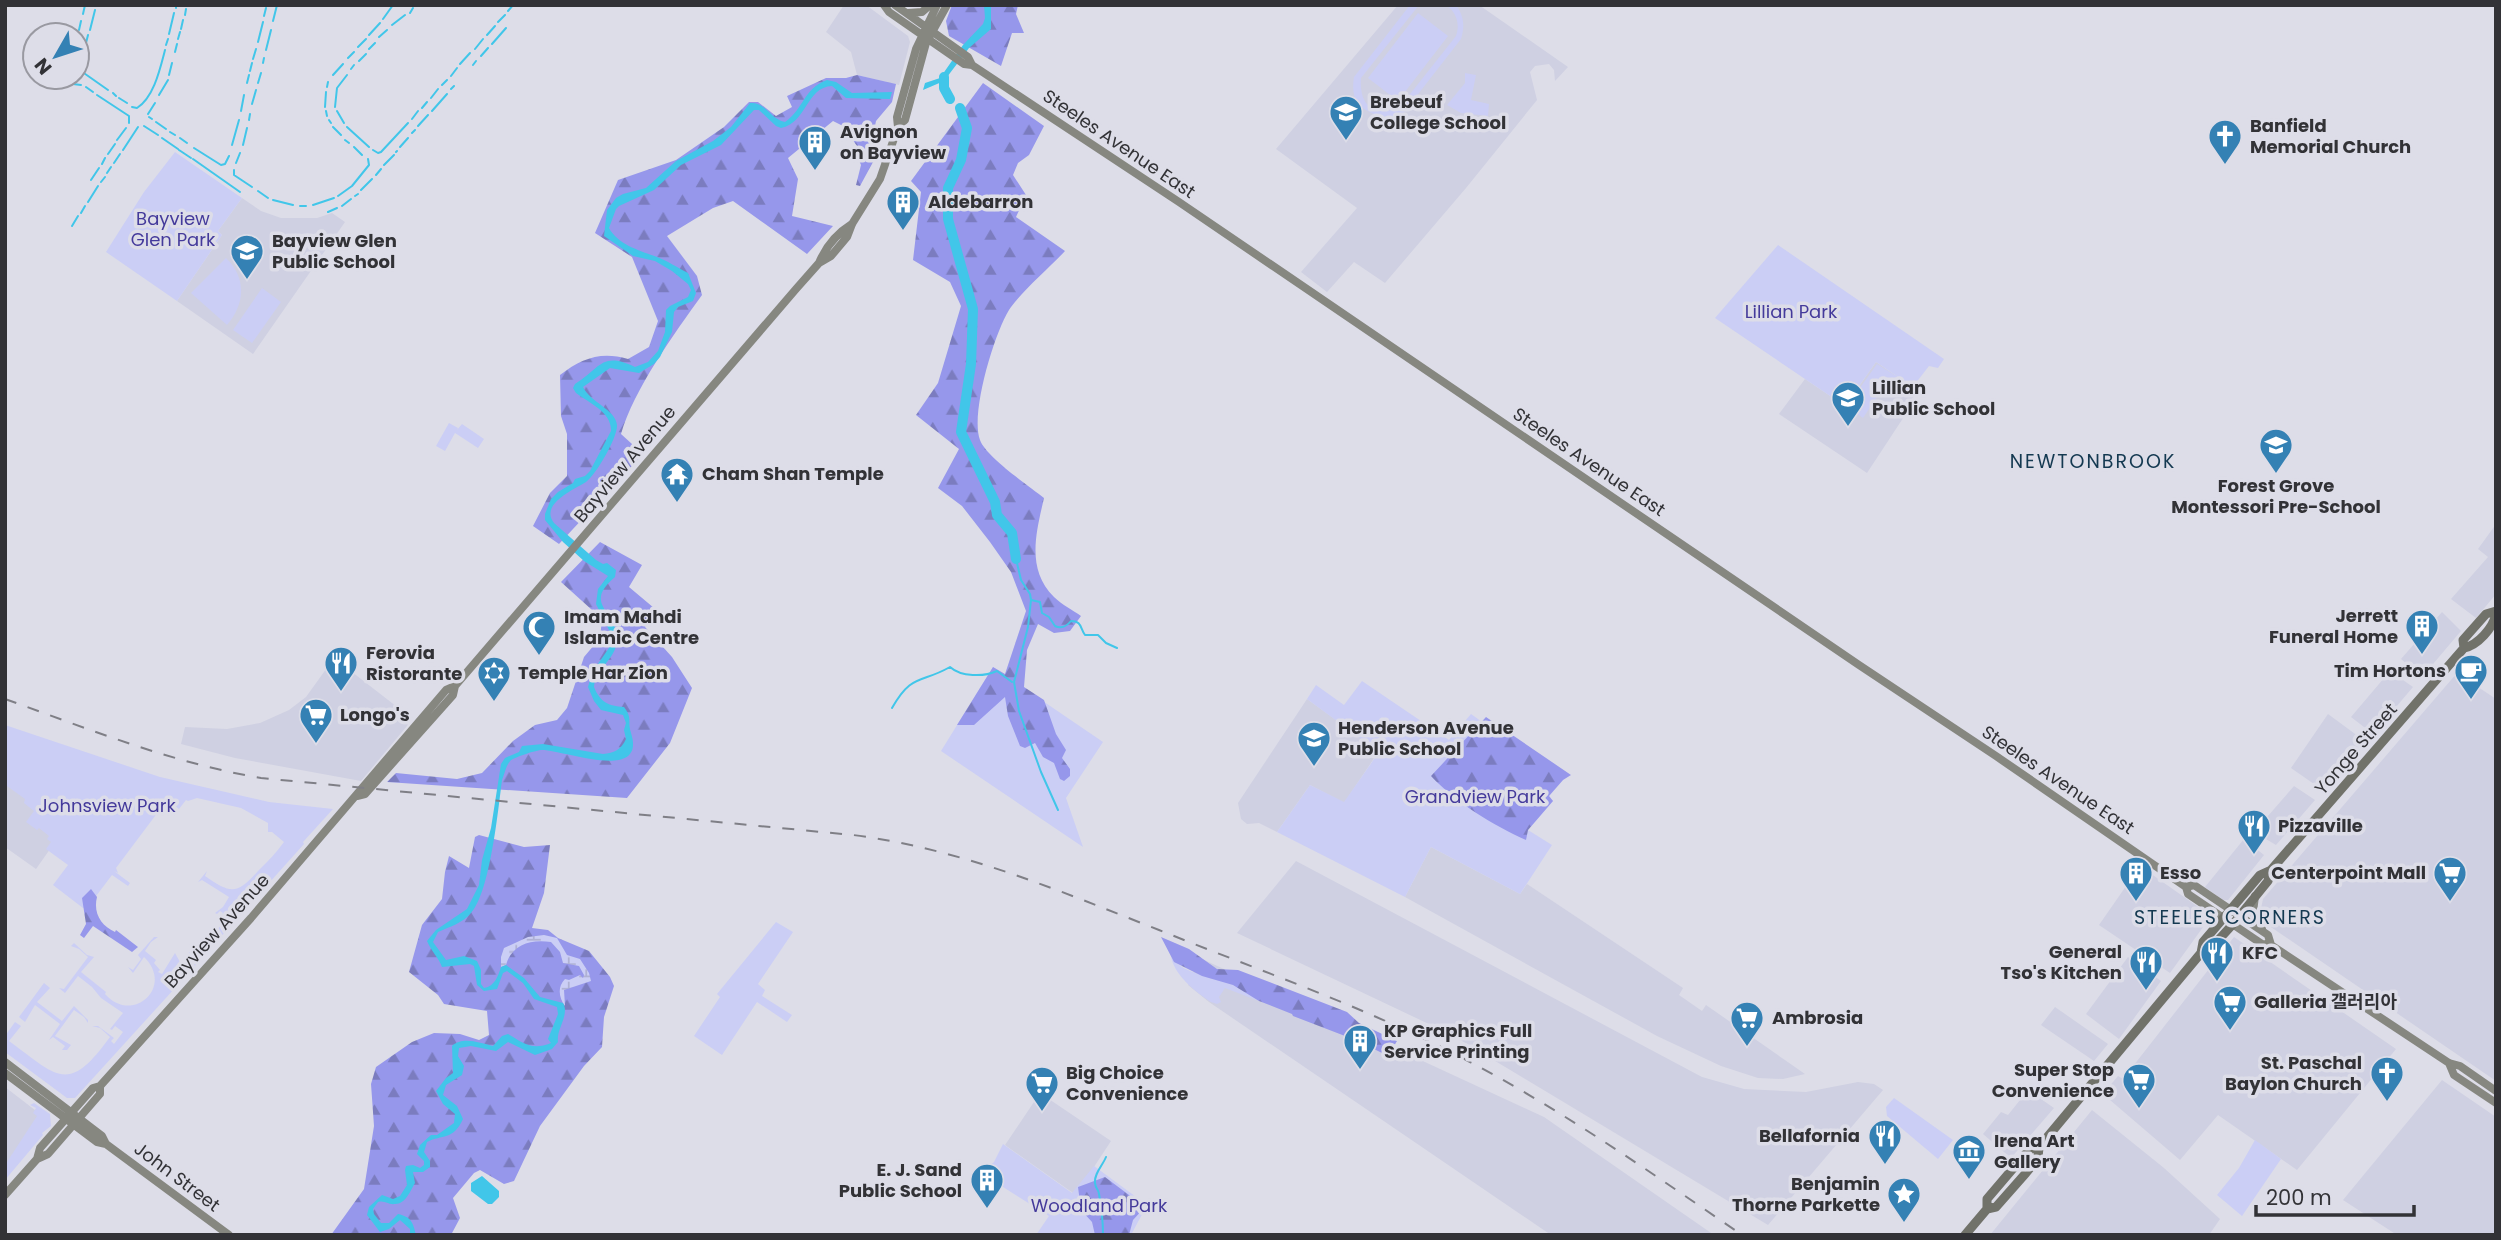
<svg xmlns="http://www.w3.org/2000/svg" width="2501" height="1240" viewBox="0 0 2501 1240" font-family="Poppins,'Noto Sans KR',sans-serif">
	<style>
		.built { fill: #cfd0e2 }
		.green { fill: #cbcef5 }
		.forest { fill: url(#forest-firs) }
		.wetland { fill: url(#wetland-marsh) }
		.water { fill: #41c6e9 }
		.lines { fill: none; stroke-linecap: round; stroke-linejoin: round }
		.stream { stroke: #41c6e9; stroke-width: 2 }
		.river { stroke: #41c6e9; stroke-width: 10 }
		.secondary { stroke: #868780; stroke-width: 8 }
		.primary { stroke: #71726a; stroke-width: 9 }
		.rail { stroke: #7f7f86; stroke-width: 2; stroke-dasharray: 12 12; stroke-linecap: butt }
		.labels { text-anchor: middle; stroke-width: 7; stroke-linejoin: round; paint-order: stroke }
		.poi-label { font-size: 18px; font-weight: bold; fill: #323236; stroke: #dddde8; text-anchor: start }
		.street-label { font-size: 18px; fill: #323236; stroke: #dddde8 }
		.park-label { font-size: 18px; fill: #443a9b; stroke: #dddde8 }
		.neighbourhood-label { font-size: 19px; letter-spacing: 2px; fill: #143951; stroke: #dddde8 }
	</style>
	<defs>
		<pattern id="forest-firs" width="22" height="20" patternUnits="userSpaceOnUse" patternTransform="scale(1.75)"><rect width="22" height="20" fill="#9697eb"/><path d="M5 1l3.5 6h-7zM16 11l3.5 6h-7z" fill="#7b7cbf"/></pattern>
		<pattern id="wetland-marsh" width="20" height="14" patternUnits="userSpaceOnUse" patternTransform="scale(1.75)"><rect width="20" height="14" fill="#cbcef5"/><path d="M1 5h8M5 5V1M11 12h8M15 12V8" fill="none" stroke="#afb1d3"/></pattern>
	</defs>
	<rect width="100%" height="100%" fill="#dddde8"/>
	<path class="built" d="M844,5H866L908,36L910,42L899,85L857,75L851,52L826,32Z
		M1398,5H1479L1568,67L1555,81L1554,70L1549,64L1535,66L1530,72L1537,100L1466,188L1385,283L1354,262L1327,292L1301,272L1357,208L1276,149Z
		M242,198L261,211L281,218H317L332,213L345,222L253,354L177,301L222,235L218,231Z
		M1876,362L1912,387V395L1915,400L1867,473L1779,414L1805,379L1845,406Z
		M2496,524V594L2476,618L2451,599L2488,557L2478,549Z
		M2442,612L2461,631L2422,677L2401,659Z
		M334,658L410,717L407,726L361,781L235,758L181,744L185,727L227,729L260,723L289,710L306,697Z
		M2390,671L2413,687L2373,734L2351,717Z
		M2457,673L2496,699V1081L2268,925L2260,913L2263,899Z
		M1307,699L1379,751L1344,803L1310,785L1277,832L1259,823L1247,824L1241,819L1238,803Z
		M2328,714L2366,742L2324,791L2291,768Z
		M5,782L67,825L36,869L5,847Z
		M2294,786L2315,800L2276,845L2254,832Z
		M2244,839L2264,855L2228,900H2223L2205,887Z
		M1431,847L1520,894L1527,884L1683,988L1679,995L1702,1011L1706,1005L1805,1074L1783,1079L1758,1078L1721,1066L1657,1036L1405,897Z
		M1296,861L1702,1077L1744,1089L1806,1092L1858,1082L1874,1084L1883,1090L1768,1225L1452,1035L1237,933Z
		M2140,866L2211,916L2170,973L2099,925Z
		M2234,937L2396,1049L2297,1170L2218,1115L2180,1160L2103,1094L2118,1076L2123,1079Z
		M2128,957L2161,981L2119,1039L2086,1014Z
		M1200,958L1544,1117L1714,1235H1551L1209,1002L1188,985Z
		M2055,1007L2108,1044L2094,1061L2041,1025Z
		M2442,1080L2496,1117V1235H2397L2343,1200Z
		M5,1087L44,1117L5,1172Z
		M2028,1090L2054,1108L2011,1158L1983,1134L2001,1112L2008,1115Z
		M1040,1093L1111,1141L1090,1173L1073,1193L1005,1145Z
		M2092,1110L2164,1168L2220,1219L2209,1235H1990Z"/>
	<path class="green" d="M1410,5H1419L1361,78C1359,105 1373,117 1399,108L1456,36C1460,24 1457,13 1446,5H1456C1464,16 1465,26 1461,39L1394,125C1375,109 1348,115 1354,77Z
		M1418,13L1448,36L1398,101L1368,78Z
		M1465,73L1476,75L1471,100L1489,104L1488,116L1461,113L1447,105L1465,83Z
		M175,152L242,198L218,231L222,235L177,301L106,252L144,192Z
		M1778,245L1944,359L1938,368L1929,366L1905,397L1885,385L1863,418L1847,406L1877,364L1901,379L1876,362L1845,406L1715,318Z
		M226,258C247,278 245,304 227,325L191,293Z
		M262,288L281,302L252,343L233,330Z
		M449,423L458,428L457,430L462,424L484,439L478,448L455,433L445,451L436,446Z
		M993,667L1103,742L1066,798L1083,847L941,751Z
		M1362,681L1449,740L1471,714L1563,780L1549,796L1553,801L1528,830L1552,845L1520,894L1431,847L1405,897L1277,832L1310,785L1344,802L1379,752L1307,699L1316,685L1344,705Z
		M5,725L160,777L269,802L333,809L303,842L304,844L193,968L186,962L185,956L192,950L196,953L223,923L220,920L223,913L220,911L217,914L215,913L223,907L229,897L202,880L198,882L207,871L205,876C233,896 238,893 260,869C268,861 276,853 284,842L272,832H268V823L241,808L197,798L188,801L186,800L179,809L167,800L116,868L118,873L114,871L130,883L128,886L112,875L87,908H83L53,885L68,865L46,849L51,842L47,839L49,836L39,828L37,830L26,822L34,811L24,803L25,799L7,786L5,787Z
		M776,922L793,932L758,984L765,990L762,996L792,1015L787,1022L757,1002L722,1055L694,1036L720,997L717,994Z
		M154,937H158L151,942L145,951L156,960L154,963L160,970L158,972L162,974L175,953L186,973L185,977L75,1098H67L5,1052V1036L15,1022L21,1026L9,1041C58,1077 68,1095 110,1037L100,1028L92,1026H98L114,1038L111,1041L114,1044L123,1032L115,1026L112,1030L110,1029L123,1013L101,998L92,987L78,976L65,993L59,988L64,989L88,957L79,949L71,946L74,943L87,955L94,957L81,972L106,992L105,994C132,1025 175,987 144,957L133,973L128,967L133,970L141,959L138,955Z
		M1171,957C1185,976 1215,976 1234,985C1243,989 1251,996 1259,1001L1225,988L1219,997L1221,1002L1217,1004L1211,1002C1196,992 1175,976 1171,957Z
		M44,983L50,988L37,1002L62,1021L74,1006L88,1020V1023L84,1017L74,1010L55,1036L71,1045L67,1050H62L65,1046L53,1037L49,1040L60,1024L35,1005L25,1022L19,1017Z
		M1894,1098L1953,1140L1938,1159L1887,1116L1886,1107Z
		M34,1103L50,1114L51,1126L42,1133L43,1135L5,1180V1165L37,1116L33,1113L36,1108L30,1105Z
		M2255,1140L2281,1159L2242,1216L2217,1195L2239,1168Z
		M1003,1144L1072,1193L1094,1166L1147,1205L1131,1235H1036L1049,1216L981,1173L994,1162Z"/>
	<path class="forest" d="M952,5H1018L1016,14L1024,33H1012L1001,66L949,36L946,21Z
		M857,75L896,84L892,102L876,121L869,156L873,162L860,186L856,185L861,165L856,153L857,146L843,126L833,121L788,158L798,179L792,216L833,226L807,254L733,201L713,208L667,236L697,276L702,295C674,334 634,389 621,434L643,454L559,544L533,526L550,493L567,476V434L561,416L560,375C582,358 601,351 628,359L649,347L658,321L632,257L595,233L618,180L676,160L724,127L749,102H758L776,116L792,107L787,96L826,78H846Z
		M983,83L1044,126L1029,155L1018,163L1013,175L1026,195L1016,217L1065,251C1050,267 1020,293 1009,310C994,334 970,414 980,440C986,457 1029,486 1044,498C1036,533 1026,569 1054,597C1062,605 1073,610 1081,616L1070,631L1054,633L1038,624L1027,650L1024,687L1044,700L1056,734L1066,750L1062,758L1070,769V776L1064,781L1060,779L1054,763L1043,757L1035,743L1025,748L1020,746L1008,716L1005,697L974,725H957L993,667L1005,674L1026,611L1011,572L990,542L962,506L938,488L959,449L916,415L938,383L961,306L950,282L913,260L921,192L911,181Z
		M600,542L642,565L629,587L654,608L645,627L672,657L692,688L670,743L627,798L387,782L396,773L457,779L482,773L513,741L535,725L557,720L567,708L584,657L600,638L602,619L561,582Z
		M1486,717L1571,775L1563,780L1549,796L1553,801L1528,830L1526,840C1494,826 1454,801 1431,776Z
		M479,835L524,847L550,845L544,893L532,928L548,930L558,938L589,951L610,977L614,986L604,1017L602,1047L584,1066L540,1126L514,1181L504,1184L480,1170L474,1173L453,1198L460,1218L451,1235H331L364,1189L374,1126L371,1084L376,1067L412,1042L434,1033L460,1034L479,1040L489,1035L487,1011L444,1004L438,995L409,972L422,925L442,899L445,872L449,856L469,868L475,837Z
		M91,889L97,897C93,913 101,926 115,932L116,930L138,947L132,952L93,926L84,938L80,935L86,924L82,898Z
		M1161,937L1189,949L1217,969L1238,970L1347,1012L1359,1023L1397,1041L1388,1056L1358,1041L1293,1016L1292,1014L1259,1001L1233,985L1202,976L1174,962Z
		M1105,1177L1145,1207L1133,1220L1129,1235H1095L1092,1222L1081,1210L1078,1187Z"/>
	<path class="wetland" d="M544,935L557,938L567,955L580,959L589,973L591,981L564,990L565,1006C559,998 557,987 565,979L569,980L580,975L583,978L584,975L579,966L563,963L560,952L551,942C531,939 512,944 506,965L501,967V957L504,948L528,937Z"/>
	<path class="water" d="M984,5H991V29L969,48L944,81L923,90L925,83L940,78L963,45L983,24L985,18Z
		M827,80L836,82L852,93L892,92L890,99L846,98L832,86C806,87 807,123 781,128L776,126L759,110H754L721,145L681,165L654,190L619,206L616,209L609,228C618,245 641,251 657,257C668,261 678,268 688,273L696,293L693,301L678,307L674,312L672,332L660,357L654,364L639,373L610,368L583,387C590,402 616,410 617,425C618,437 596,475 586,482C575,489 539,504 554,523L596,560L603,564L607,563L616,570L615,577C582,605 617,610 617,639C617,659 595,668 594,687C600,702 608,706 624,707C633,719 627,721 631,733C647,783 564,750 542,750C536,750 516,757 511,760C506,765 505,773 502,780C498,811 490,892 471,913C463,923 449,927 438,932L433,942L446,960L464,956L477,961L481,970V984L484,988C495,986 498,976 501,967L506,965L524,978L540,997L563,1003C570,1015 556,1029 558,1042L552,1049L535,1055L508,1042L496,1051L471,1046L459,1048L458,1056L464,1066L462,1075L446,1085L443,1095L457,1106L463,1119C453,1141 442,1134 427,1142L424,1152L430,1161V1167L423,1172H413L415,1183C410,1191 406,1204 395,1204C388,1205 385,1200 378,1202L373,1209L374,1214L381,1223H389L398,1214C411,1217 413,1222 416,1235H410V1229L400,1220L389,1229L380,1232L367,1215L369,1207L382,1195L393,1199L400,1196L407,1185L405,1170L406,1166L413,1165L420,1168L424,1165V1161L417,1154L420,1145L431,1135H437L454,1123L455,1114L443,1104L436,1091L446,1078L453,1073L452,1046C463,1036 480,1043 493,1046L502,1036L508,1034C523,1043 532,1051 551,1043L548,1039L558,1014L557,1007L534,999L523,983L507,971L503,973L497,989L484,991L477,985L474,966L470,964L442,967C439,958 431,951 427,941L436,930L467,909L479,885L482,860L491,828L501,764L505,758L519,752L522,746L543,744L603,754C614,753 621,750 626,739L624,730L626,723L623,715L601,710L594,701L588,687L593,671L611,645L610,632L596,604L598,589L608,576L584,561L563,542L545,520V514L551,499L558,492L573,483L575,479L585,476L590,471L611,431C612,412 589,403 576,393L573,388L575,384C601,368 601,351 635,367L648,362L658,351L665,332L666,310L670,306L688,297L691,290L688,284L672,271L655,261L633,256L604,236L607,210L616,198L623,194L646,188L676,161L713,141L731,127L750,103C766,102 770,119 785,122C804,109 803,89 827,80Z
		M482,1176L499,1191V1197L492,1204H488L471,1191V1183Z"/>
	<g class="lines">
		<path class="stream" d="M176,8V5
			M508,11L513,5
			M410,13L413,8
			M83,14L85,5
			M185,15L186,9
			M264,16L266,8
			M383,19L393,5
			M273,21L277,5
			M498,22L505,15
			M392,25L405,15
			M181,29L183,20
			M79,30L81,21
			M90,30L95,10
			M169,34L174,13
			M369,35L380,23
			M487,35L495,26
			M77,37V36
			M379,37L387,30
			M178,39L180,32
			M258,42L263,22
			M492,44L506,28
			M166,45L168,39
			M85,47L88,35
			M358,47L366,39
			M369,49L375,43
			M475,49L483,39
			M266,50L271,30
			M84,52L81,71L108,90
			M175,52L177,44
			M481,56L488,48
			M348,58L354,52
			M253,59L256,49
			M359,61L366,54
			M263,63L264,58
			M460,64L470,53
			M473,65L476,61
			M351,69L354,65
			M250,71L252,63
			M169,75L172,63
			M333,75L343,64
			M451,76L457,68
			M62,77L67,82
			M247,83L249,75
			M258,83L261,73
			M73,84L81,85
			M442,85L447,80
			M86,87L93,92
			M327,87L328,82
			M451,89L454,86
			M113,93L116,96
			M97,95L129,116V123
			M159,95L168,80
			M119,98L127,103
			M431,98L438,89
			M252,104L256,90
			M132,107L137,108C154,97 160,69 165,50
			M325,107L326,92
			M335,107L337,88L347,75
			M422,108L427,102
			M241,111L244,95
			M326,111L327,116
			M337,111L344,123
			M432,111L447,94
			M148,114L155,103
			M149,117L152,119
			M412,119L418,111
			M249,120L250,114
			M329,120L331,123
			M156,122L166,129
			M144,126L158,135
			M418,126L428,115
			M333,127L341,135
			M347,127L369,147
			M170,132L175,135
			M412,133L415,130
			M162,138L178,149
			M180,138L187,143
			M117,140L126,128
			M345,140L349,143
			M232,145L239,120
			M243,145L247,128
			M354,147L362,155
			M400,147L408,138
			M194,148L221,165L225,164L229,156
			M123,150L138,127
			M179,150L191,158
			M373,150L378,153L381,152L408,123
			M396,152L397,151
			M108,154L115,144
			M193,159L240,192
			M114,163L120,154
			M236,163L240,153
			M102,164L105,158
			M384,165L394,155
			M234,170V175L252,187
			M107,173L111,167
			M376,175L381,169
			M91,180L99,168
			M101,182L105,177
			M361,190L372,179
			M258,191L268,198
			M338,196L352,186L369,165L368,159
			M355,196L358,194
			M273,200L293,205
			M88,202L98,186
			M313,205L334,198
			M300,206H306
			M342,206L351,199
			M328,212L337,208
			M81,213L85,206
			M72,226L78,216
			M1016,559L1021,580L1030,594L1031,600L1040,602L1042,613L1049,617L1055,626C1061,629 1067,626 1071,621C1082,621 1080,628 1085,635H1098L1106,643L1117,648
			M1031,600L1028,627L1014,682L1019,711L1041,772L1058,810
			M892,708C912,673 920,684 950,667C961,677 984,677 997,671L1012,682
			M1103,1235C1103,1223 1101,1205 1099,1194C1098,1188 1096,1190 1095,1183C1094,1173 1103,1165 1106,1157"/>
		<path class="river" d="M944,77V88L950,99
			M960,108L967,128L961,160L948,188V219L973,309L971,364L961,432L995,502L997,515L1012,533L1016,559"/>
		<path class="secondary" d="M884,5L889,12L964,64L972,65L1179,202L1859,665L1996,756L2186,887L2188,894L2262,944L2271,945L2449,1063L2460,1066L2496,1091
			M895,5L968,57L972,65
			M908,13L922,12L930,5
			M898,127L897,117L916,49L937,5
			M819,263C826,246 836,234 852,224
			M357,796L365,794L453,695L455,686L796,289L819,263L831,256L847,237L852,224L880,179L898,127L905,120L926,43L947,5
			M2186,887L2194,885L2268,935L2271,945
			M2255,896L2253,912L2262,929
			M5,1062L102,1136L106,1144L229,1235
			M2449,1063L2454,1075L2496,1103
			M5,1073L97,1142L106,1144
			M37,1159L40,1148L93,1088L100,1086L251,918L446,690L455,686
			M5,1195L37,1159L48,1154L100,1094V1086"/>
		<path class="primary" d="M2464,648L2463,640L2486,614L2496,611
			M2201,953L2203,942L2260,875L2271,870
			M1987,1209V1199L2010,1172L2029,1150L2039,1147
			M1965,1235L1987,1209L1996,1207L2026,1173L2038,1158L2039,1147L2201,953L2212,947L2233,924L2268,881L2271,870L2464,648C2478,645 2493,628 2496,614"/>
		<path class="rail" d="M5,699C89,729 172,763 261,778L853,835C962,849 1057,890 1159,930C1263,972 1371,1009 1470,1062C1565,1112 1653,1174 1742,1235"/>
	</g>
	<defs>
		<symbol id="school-pin" viewBox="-11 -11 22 30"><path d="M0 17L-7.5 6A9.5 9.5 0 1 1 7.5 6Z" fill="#3481b4" stroke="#dddde8"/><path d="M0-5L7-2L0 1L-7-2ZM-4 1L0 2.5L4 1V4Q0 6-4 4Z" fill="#fff"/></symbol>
		<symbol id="church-pin" viewBox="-11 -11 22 30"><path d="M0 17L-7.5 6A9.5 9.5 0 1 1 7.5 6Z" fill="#3481b4" stroke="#dddde8"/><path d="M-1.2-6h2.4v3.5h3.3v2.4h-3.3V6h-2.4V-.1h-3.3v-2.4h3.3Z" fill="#fff"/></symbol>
		<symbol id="building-pin" viewBox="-11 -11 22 30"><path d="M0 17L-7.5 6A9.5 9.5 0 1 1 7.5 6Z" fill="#3481b4" stroke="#dddde8"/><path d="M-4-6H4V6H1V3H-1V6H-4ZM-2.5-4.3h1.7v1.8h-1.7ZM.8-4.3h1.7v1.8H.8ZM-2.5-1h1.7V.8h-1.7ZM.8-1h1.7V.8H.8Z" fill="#fff"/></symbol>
		<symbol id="temple-pin" viewBox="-11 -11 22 30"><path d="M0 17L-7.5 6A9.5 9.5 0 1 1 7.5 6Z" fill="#3481b4" stroke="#dddde8"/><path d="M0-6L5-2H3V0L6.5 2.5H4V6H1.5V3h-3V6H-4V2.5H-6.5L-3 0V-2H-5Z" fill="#fff"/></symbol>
		<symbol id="mosque-pin" viewBox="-11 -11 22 30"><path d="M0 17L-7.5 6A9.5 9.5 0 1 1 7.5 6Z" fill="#3481b4" stroke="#dddde8"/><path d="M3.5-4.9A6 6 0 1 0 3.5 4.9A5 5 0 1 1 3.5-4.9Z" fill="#fff"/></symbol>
		<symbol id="restaurant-pin" viewBox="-11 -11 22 30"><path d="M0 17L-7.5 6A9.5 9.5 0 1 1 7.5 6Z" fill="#3481b4" stroke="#dddde8"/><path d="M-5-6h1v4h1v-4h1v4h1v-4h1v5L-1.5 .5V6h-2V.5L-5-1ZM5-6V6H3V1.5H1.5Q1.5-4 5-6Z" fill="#fff"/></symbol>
		<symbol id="cafe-pin" viewBox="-11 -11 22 30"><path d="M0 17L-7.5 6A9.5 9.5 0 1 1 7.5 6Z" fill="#3481b4" stroke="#dddde8"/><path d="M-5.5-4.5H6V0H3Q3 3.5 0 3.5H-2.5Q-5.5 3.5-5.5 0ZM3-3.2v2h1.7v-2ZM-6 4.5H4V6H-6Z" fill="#fff"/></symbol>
		<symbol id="synagogue-pin" viewBox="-11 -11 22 30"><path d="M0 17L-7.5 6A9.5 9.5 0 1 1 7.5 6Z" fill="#3481b4" stroke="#dddde8"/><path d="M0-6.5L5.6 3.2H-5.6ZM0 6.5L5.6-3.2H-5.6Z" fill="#fff"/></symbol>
		<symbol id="supermarket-pin" viewBox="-11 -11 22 30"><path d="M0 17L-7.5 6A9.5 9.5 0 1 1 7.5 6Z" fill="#3481b4" stroke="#dddde8"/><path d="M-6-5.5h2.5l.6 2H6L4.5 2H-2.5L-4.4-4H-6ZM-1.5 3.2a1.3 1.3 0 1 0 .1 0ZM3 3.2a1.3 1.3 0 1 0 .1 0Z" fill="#fff"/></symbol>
		<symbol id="museum-pin" viewBox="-11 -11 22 30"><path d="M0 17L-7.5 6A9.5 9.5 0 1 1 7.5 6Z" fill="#3481b4" stroke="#dddde8"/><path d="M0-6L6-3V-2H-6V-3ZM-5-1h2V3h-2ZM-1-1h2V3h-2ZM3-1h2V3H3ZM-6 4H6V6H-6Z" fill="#fff"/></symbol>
		<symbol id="sight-pin" viewBox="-11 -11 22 30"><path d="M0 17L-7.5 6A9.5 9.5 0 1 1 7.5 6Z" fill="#3481b4" stroke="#dddde8"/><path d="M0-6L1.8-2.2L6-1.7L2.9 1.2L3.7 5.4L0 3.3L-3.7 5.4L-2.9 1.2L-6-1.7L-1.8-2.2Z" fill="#fff"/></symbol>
	</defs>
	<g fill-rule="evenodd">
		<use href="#school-pin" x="1327" y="93" width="38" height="52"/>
		<use href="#church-pin" x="2206" y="117" width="38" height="52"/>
		<use href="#building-pin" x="796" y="123" width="38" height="52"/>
		<use href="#building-pin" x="884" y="183" width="38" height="52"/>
		<use href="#school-pin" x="228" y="232" width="38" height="52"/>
		<use href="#school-pin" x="1829" y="379" width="38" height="52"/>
		<use href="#school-pin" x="2257" y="426" width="38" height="52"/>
		<use href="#temple-pin" x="658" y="455" width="38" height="52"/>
		<use href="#building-pin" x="2403" y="607" width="38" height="52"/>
		<use href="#mosque-pin" x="520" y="608" width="38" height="52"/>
		<use href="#restaurant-pin" x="322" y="644" width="38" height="52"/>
		<use href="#cafe-pin" x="2452" y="652" width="38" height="52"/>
		<use href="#synagogue-pin" x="475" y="654" width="38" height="52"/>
		<use href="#supermarket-pin" x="297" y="696" width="38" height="52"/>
		<use href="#school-pin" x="1295" y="719" width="38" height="52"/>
		<use href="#restaurant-pin" x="2235" y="807" width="38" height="52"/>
		<use href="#building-pin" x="2117" y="854" width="38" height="52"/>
		<use href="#supermarket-pin" x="2431" y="854" width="38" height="52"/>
		<use href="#restaurant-pin" x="2198" y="934" width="38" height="52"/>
		<use href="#restaurant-pin" x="2127" y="943" width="38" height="52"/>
		<use href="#supermarket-pin" x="2211" y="983" width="38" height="52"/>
		<use href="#supermarket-pin" x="1728" y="999" width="38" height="52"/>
		<use href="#building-pin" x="1341" y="1022" width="38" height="52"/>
		<use href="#church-pin" x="2368" y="1054" width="38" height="52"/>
		<use href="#supermarket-pin" x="2120" y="1061" width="38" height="52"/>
		<use href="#supermarket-pin" x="1023" y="1064" width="38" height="52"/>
		<use href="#restaurant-pin" x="1866" y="1117" width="38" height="52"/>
		<use href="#museum-pin" x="1950" y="1132" width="38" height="52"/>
		<use href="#building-pin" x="968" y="1161" width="38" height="52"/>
		<use href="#sight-pin" x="1885" y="1175" width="38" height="52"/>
	</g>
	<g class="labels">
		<g class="poi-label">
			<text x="1370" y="108">Brebeuf<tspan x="1370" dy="21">College School</tspan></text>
			<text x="2250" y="132">Banfield<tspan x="2250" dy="21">Memorial Church</tspan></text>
			<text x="840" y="138">Avignon<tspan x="840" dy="21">on Bayview</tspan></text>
			<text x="928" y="208">Aldebarron</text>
			<text x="272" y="247">Bayview Glen<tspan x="272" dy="21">Public School</tspan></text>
			<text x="1872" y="394">Lillian<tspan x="1872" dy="21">Public School</tspan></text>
			<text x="702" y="480">Cham Shan Temple</text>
			<text x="2276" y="492" text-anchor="middle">Forest Grove<tspan x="2276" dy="21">Montessori Pre-School</tspan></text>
			<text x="2398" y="622" text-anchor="end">Jerrett<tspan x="2398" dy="21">Funeral Home</tspan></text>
			<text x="564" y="623">Imam Mahdi<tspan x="564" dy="21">Islamic Centre</tspan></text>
			<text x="366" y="659">Ferovia<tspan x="366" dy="21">Ristorante</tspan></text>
			<text x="2446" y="677" text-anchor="end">Tim Hortons</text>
			<text x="518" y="679">Temple Har Zion</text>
			<text x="340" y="721">Longo's</text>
			<text x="1338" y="734">Henderson Avenue<tspan x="1338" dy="21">Public School</tspan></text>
			<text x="2278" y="832">Pizzaville</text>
			<text x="2160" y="879">Esso</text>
			<text x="2426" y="879" text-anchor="end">Centerpoint Mall</text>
			<text x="2122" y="958" text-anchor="end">General<tspan x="2122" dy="21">Tso's Kitchen</tspan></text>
			<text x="2242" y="959">KFC</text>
			<text x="2254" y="1008">Galleria 갤러리아</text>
			<text x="1772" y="1024">Ambrosia</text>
			<text x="1384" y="1037">KP Graphics Full<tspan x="1384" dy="21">Service Printing</tspan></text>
			<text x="2362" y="1069" text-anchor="end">St. Paschal<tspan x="2362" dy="21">Baylon Church</tspan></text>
			<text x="2114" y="1076" text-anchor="end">Super Stop<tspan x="2114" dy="21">Convenience</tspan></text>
			<text x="1066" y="1079">Big Choice<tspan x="1066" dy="21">Convenience</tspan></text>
			<text x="1860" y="1142" text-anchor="end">Bellafornia</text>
			<text x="1994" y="1147">Irena Art<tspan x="1994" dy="21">Gallery</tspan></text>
			<text x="962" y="1176" text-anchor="end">E. J. Sand<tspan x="962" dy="21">Public School</tspan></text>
			<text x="1880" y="1190" text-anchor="end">Benjamin<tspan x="1880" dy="21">Thorne Parkette</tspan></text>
		</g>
		<g class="street-label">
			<text transform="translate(1119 144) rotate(34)" y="6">Steeles Avenue East</text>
			<text transform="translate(1589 462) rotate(34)" y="6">Steeles Avenue East</text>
			<text transform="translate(625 464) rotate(-50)" y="6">Bayview Avenue</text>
			<text transform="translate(2356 749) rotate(-49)" y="6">Yonge Street</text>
			<text transform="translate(2058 780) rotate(34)" y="6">Steeles Avenue East</text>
			<text transform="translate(217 931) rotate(-48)" y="6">Bayview Avenue</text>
			<text transform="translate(177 1177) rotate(37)" y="6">John Street</text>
		</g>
		<g class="park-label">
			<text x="173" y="225">Bayview<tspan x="173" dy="21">Glen Park</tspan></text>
			<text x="1791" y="318">Lillian Park</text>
			<text x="1475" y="803">Grandview Park</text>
			<text x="107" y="812">Johnsview Park</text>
			<text x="1099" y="1212">Woodland Park</text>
		</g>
		<g class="neighbourhood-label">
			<text x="2093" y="468">NEWTONBROOK</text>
			<text x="2230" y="924">STEELES CORNERS</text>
		</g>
	</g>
	<rect width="2501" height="1240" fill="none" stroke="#323236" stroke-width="14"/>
	<g transform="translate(56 56) rotate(231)"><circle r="33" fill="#dddde8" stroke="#9999a1" stroke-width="2"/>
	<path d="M0-5L12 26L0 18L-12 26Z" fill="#3481b4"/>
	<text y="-10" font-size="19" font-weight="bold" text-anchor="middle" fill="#323236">N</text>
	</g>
	<path d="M2256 1205v10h158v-10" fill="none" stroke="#323236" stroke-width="3.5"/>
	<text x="2266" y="1205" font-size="21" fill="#323236" stroke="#dddde8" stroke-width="5" paint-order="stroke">200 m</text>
</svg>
